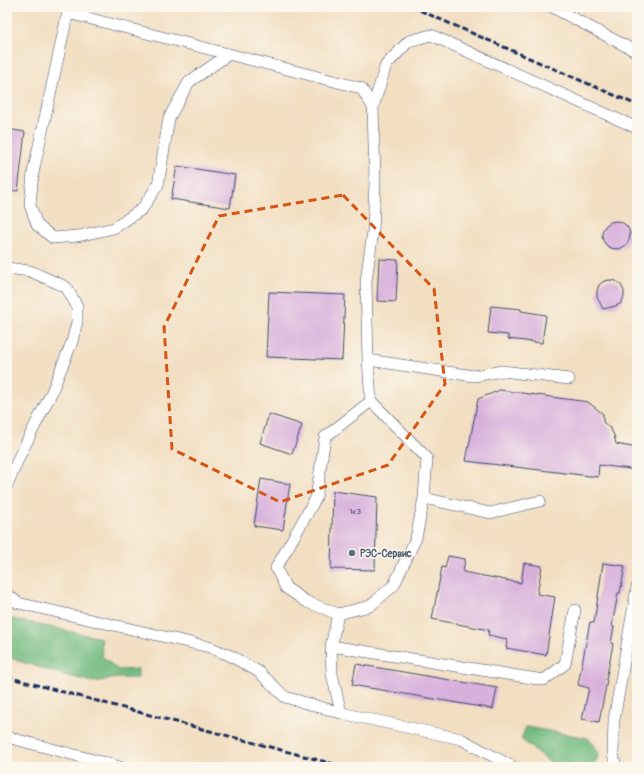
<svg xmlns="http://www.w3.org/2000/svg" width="644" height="774" viewBox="0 0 644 774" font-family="Pangolin,sans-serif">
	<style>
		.forest { fill: #73bb80; stroke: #47756f }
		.building { fill: #d8b0dc }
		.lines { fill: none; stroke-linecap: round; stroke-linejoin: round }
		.lane-casing { stroke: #3b496d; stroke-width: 12 }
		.lane { stroke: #fff; stroke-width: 11 }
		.rail { stroke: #1b2f5e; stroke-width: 3; stroke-dasharray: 6 3; stroke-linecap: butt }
		.marked { fill: none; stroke: #d45514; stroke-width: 3; stroke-dasharray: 8 5; stroke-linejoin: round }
		.service-dot { fill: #5c6f8a; stroke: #fbf7ec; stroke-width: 1.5 }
		.labels { text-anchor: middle; stroke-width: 3; stroke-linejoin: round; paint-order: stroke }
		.number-label { font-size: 8px; fill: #4a4f7e }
		.service-label { font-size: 10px; font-weight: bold; fill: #4e5e75; stroke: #fbf7ec; text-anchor: start }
	</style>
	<rect width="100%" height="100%" fill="#fbf7ec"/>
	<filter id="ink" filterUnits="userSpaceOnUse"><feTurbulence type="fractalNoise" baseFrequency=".025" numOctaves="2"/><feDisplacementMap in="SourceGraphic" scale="8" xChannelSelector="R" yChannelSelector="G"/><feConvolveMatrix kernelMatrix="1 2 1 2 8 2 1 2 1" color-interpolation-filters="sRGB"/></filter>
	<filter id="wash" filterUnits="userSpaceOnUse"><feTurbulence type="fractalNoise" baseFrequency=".012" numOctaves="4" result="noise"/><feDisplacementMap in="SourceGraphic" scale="16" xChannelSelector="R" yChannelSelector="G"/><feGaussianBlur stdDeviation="0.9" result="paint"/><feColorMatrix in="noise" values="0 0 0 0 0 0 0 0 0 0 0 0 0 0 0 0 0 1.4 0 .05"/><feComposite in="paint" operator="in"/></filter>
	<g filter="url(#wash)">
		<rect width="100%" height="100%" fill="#f2dec1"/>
		<path class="forest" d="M7,618L101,638L102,656L118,670L138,669V678H116L93,682L60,674L7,657Z
			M526,727L588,738L599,753L596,761L590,767H566L548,761L521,739Z"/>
		<g id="blocks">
			<path class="building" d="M7,129L25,132L18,191L7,190Z
				M177,166L235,175L230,208L171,199Z
				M602 235a14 14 0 1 1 28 0a14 14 0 1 1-28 0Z
				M379,259L398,260L396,302L377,301Z
				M610,280L616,281L621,285L624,291V297L621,303L616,306L603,309L597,297V291L599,285L604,281Z
				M269,292L345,295L342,360L266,357Z
				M491,306L521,309V311L546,315L542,343L508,339V335L488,333Z
				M500,390L588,402L603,414V422L610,428L614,435L616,444L637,448V470L599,465L598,477L466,461L478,399Z
				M269,414L302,425L292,454L260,443Z
				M261,479L290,484L283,530L254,526Z
				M333,491L377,497L375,570L331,569Z
				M448,556L465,559L463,572L521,583L524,563L542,566L537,594L555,597L546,655L506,648L507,639L488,635L489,630L432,619L442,567L445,568Z
				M603,563L625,566L620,593H618L612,626L614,627L611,643L613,644L606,680L607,681L599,722L582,719L589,688L578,685L590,622L594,623Z
				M356,664L497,688L493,709L352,685Z"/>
		</g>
	</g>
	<g filter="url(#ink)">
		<use href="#blocks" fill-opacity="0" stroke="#3b496d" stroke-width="1"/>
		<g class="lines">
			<defs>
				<path id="lane" d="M69,7L33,173L30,205L37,225L53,238L78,236L114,228L142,209L158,185L169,118L189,82L229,54
					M552,7L637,52
					M68,13L361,88L373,107L375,182L373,231L366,281L368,360L371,401L427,458L424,498L416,538L394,585L370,606L338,614L307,602L286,588L276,568L316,498L325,437L371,401
					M373,107L386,65L409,41L431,35L637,128
					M7,268L30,271L66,287L77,306V322L72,342L50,396L20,455L7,485
					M368,360L474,376L502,371L569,379
					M424,498L490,513L540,501
					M7,594L18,603L209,647L231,656L259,672L285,697L341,713L461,739L513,767
					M338,614L331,646L332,674L341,713
					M331,646L544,680L565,664L575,610
					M7,737L120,767
					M616,767L613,754L614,720L637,587"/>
			</defs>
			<use href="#lane" class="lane-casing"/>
			<use href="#lane" class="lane"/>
			<path class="rail" d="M412,7L637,105
				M7,677L345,767"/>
		</g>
	</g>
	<path class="marked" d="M343,195L434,289L445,384L388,465L280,502L172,449L164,327L219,216Z"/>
	<circle class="service-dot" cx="352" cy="553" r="4"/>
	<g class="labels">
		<g class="number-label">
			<text x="355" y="514">1к3</text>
		</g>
		<g class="service-label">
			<text x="360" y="557">РЭС-Сервис</text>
		</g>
	</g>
	<rect width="644" height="774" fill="none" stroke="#fbf7ec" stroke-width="24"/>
</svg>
